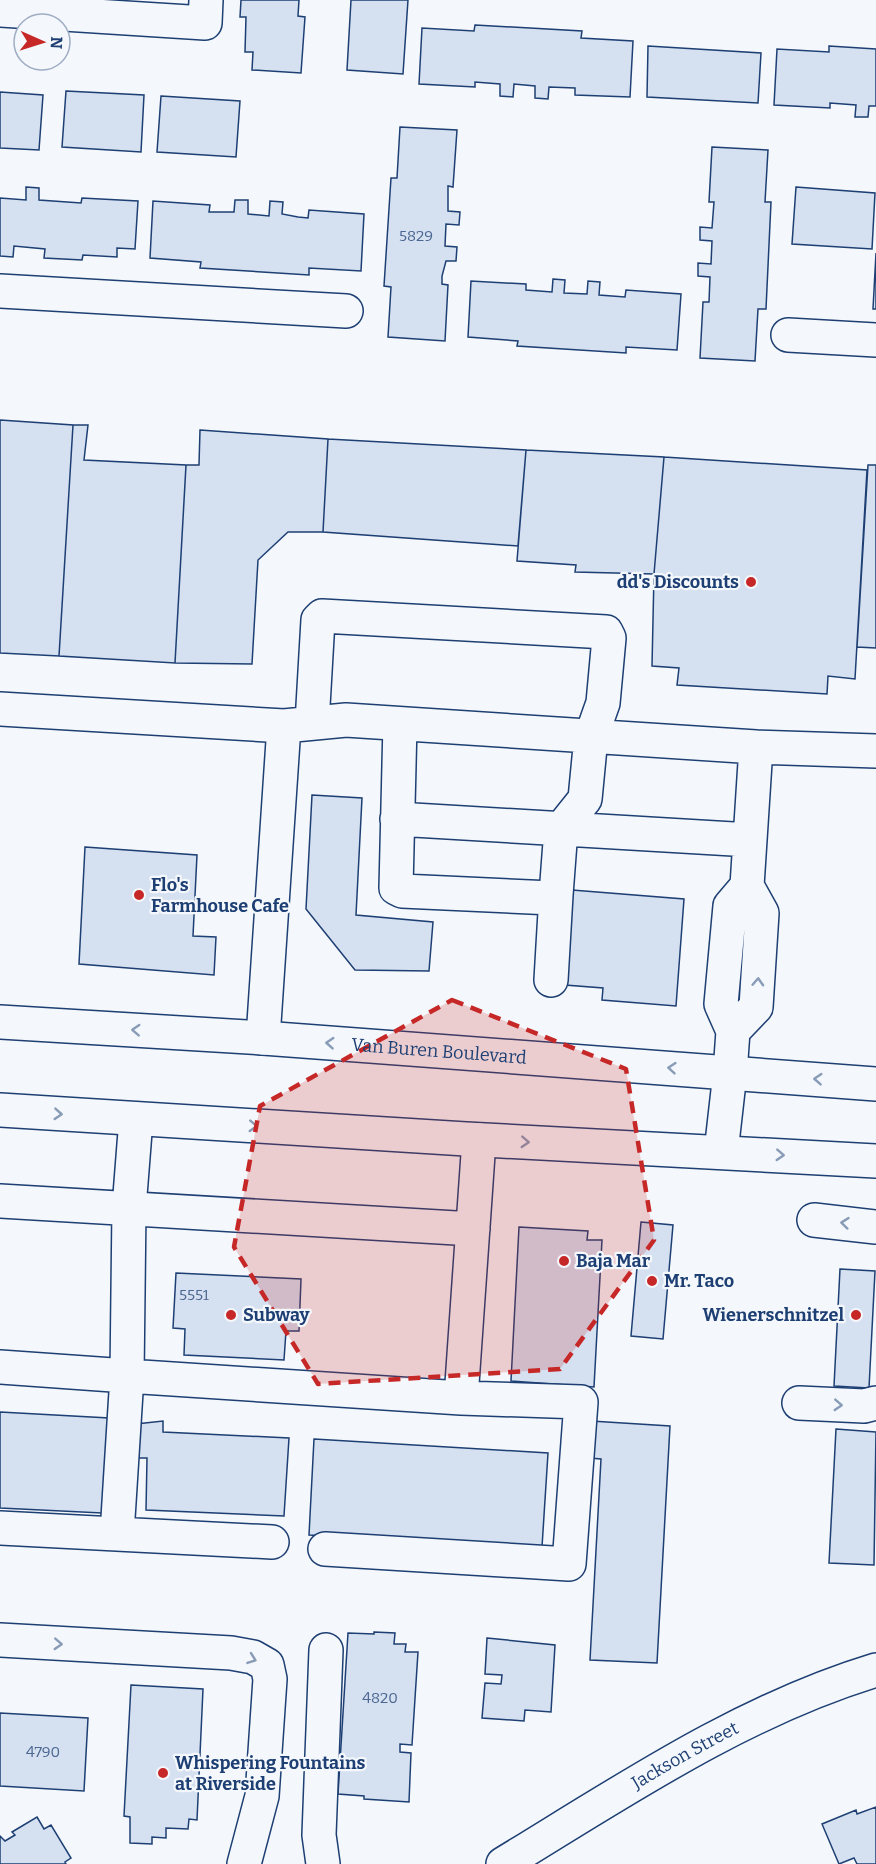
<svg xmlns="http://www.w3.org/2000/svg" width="876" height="1864" viewBox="0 0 876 1864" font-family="Bitter,serif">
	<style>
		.building { fill: #d5e0f0; stroke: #1d3f73; stroke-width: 1.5 }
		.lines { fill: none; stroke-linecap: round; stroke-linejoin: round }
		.minor-casing { stroke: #1d3f73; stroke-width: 36 }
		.major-casing { stroke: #1d3f73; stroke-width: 36 }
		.minor { stroke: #f4f7fb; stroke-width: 33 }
		.major { stroke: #f4f7fb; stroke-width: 33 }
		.oneway { stroke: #889bb7 }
		.marked { fill: #c62828; fill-opacity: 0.2; stroke: #c62828; stroke-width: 4.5; stroke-dasharray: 12 8; stroke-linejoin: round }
		.poi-dot { fill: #c62828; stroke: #f4f7fb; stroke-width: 2 }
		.labels { text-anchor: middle; stroke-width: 4.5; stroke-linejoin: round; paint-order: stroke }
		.number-label { font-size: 15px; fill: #4b6792 }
		.poi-label { font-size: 18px; font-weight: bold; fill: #1d3f73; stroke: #f4f7fb; text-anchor: start }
		.street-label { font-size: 18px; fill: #1d3f73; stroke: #f4f7fb }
	</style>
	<rect width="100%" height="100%" fill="#f4f7fb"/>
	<path class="building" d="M241,0H299L298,16L305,17L301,73L252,70L253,52H245L246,17H240Z
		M351,0H408L403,74L347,70Z
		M475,25L582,31L581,38L633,41L630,97L575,95V88L549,87L548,99L535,98V86L514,84L513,97L500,96V84L475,82V87L419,84L422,28L474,31Z
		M648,46L761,53L758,103L647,97Z
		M829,46L876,49V106H869L868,117H855L856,105L830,103V108L774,105L777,49L829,52Z
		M66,91L144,95L141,152L62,147Z
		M0,92L43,95L39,150L0,148Z
		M161,96L240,101L236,157L157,152Z
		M400,127L457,130L453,187L448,186V211L460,212L459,225L446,224L445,246L457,247L456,261H446L442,276V284L448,285L445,341L388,337L391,287L384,286L391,178H397Z
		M712,147L768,150L765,202H771L766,309H758L755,361L700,358L703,302H709L710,277L698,276V263L711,264L712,241L700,240V227L712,228L714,202H709Z
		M26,187L39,188V200L81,203L82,198L138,201L135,249L117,248V257L83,255L82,260L44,258L45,249L14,246L13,257L0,256V198L26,200Z
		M796,187L875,193L872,249L792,244Z
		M235,200H248V214L269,216L270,201L283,202L282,214L298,217L308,218L309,210L364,214L361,271L309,268V275L200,268L201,262L150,258L153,201L210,205L209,212H234Z
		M876,253V309H873Z
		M553,279L565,280L564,293L587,294L588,281L600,282L599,295L625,297L626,290L681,294L677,350L626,347V353L517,346L518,341L468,337L471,281L526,284V290L552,292Z
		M0,420L73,425L59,656L0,653Z
		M73,425H88L84,460L186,465L175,663L59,656Z
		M200,430L328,439L323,532H288L258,560L252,664L175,663L186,465H199Z
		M328,439L526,450L518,546L323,532Z
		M526,450L664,457L654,574L575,572L576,565L517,561Z
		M664,457L867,470L855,679L828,676L827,694L677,685L679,668L652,666L654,574Z
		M868,465H876V648L857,647Z
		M312,795L362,798L356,915L433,922L429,971L355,970L306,909Z
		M85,847L197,855L193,936L216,937L214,975L79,964Z
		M572,890L684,899L676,1006L602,1000L603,988L565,985Z
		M641,1222L673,1225L663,1339L631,1336Z
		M519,1227L588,1231L587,1240H602L594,1387L511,1381Z
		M840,1269L875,1271L869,1388L834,1386Z
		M176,1273L301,1279L299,1331H286L284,1360L184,1355L185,1329L173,1328Z
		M0,1412L109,1418L102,1513L0,1508Z
		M163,1421V1432L289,1438L284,1516L146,1510L147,1458H134L136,1424Z
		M591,1421L670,1426L657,1663L590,1660L601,1459L590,1458Z
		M836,1429L876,1432L874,1565L829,1563Z
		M314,1439L548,1453L542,1547L309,1535Z
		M374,1632L395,1633L394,1644H406L405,1652H418L412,1745L400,1744V1752L411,1753L409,1802L364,1799V1796L338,1794L348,1633L374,1634Z
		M487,1638L555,1645L551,1712L525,1710L524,1721L482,1718L485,1683L501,1684L502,1675L485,1674Z
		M131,1685L203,1689L197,1820L189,1819L188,1829L166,1828V1838L152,1837V1844L130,1843V1817L124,1816Z
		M0,1713L88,1718L84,1791L0,1786Z
		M876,1807V1864H857L854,1858L839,1864L822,1824L856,1810L857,1814Z
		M37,1817L44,1829L51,1825L71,1858L65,1862L66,1864H0V1836L5,1841L15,1835L12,1832Z"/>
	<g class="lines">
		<defs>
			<path id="minor" d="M0,10L205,23L206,0
				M0,291L346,311
				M788,335L876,340
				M0,709L284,726L346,720L756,747L747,886L762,913L756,1007L733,1031
				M312,723L318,620L322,616L606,632L609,638L603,703L591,737L585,799L561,829L556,895L552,898L402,891L396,888L400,724
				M756,747L876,751
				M397,819L750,840
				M551,980L556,895
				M263,1038L284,726
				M730,1073L733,1031L721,1004L730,906L747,886
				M0,1201L473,1229
				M814,1220L876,1227
				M0,1367L127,1376L129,1208L136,1119
				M799,1403L864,1406L876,1403
				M0,1528L272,1542
				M117,1534L127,1376L461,1398L479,1140
				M325,1549L569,1564L581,1402L461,1398
				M0,1640L231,1653L253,1657L267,1665L270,1679L262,1796L244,1864
				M323,1864L319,1835L326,1650"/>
			<g id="major">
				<path id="s1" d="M0,1022L263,1038L876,1084"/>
				<path d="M0,1110L466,1139L876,1161"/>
				<path d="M721,1152L730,1073"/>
				<path id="s2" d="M503,1864C623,1791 741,1711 876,1670"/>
			</g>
		</defs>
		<use href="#minor" class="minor-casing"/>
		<use href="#major" class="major-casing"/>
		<use href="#minor" class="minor"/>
		<use href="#major" class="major"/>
	</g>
	<defs><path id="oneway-chevron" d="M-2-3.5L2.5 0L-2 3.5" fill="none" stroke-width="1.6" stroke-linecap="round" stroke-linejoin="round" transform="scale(1.5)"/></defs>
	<g class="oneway">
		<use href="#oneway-chevron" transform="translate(758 982) rotate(-87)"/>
		<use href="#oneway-chevron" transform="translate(136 1030) rotate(-177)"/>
		<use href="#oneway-chevron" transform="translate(330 1043) rotate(-176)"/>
		<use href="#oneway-chevron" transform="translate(672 1068) rotate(-175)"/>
		<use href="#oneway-chevron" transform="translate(818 1079) rotate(-176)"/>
		<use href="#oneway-chevron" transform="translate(58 1114) rotate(4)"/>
		<use href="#oneway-chevron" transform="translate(253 1126) rotate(3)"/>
		<use href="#oneway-chevron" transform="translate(525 1142) rotate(3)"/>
		<use href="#oneway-chevron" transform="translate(780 1155) rotate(3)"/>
		<use href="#oneway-chevron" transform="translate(845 1223) rotate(-174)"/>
		<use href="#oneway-chevron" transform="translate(838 1405) rotate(3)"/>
		<use href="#oneway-chevron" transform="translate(58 1644) rotate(3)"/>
		<use href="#oneway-chevron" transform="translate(252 1659) rotate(20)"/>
	</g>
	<path class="marked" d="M452,1000L626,1069L654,1240L560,1369L318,1384L234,1247L260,1106Z"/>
	<g class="poi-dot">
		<circle cx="751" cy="582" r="6"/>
		<circle cx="139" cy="895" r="6"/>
		<circle cx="564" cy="1261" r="6"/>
		<circle cx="652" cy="1281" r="6"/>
		<circle cx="231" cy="1315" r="6"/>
		<circle cx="856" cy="1315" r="6"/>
		<circle cx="163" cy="1773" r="6"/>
	</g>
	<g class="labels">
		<g class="number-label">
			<text x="416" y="241">5829</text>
			<text x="194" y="1300">5551</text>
			<text x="380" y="1703">4820</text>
			<text x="43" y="1757">4790</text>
		</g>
		<g class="poi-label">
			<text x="739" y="588" text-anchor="end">dd's Discounts</text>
			<text x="151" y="891">Flo's<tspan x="151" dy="21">Farmhouse Cafe</tspan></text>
			<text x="576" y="1267">Baja Mar</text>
			<text x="664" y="1287">Mr. Taco</text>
			<text x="243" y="1321">Subway</text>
			<text x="844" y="1321" text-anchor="end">Wienerschnitzel</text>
			<text x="175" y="1769">Whispering Fountains<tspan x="175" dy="21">at Riverside</tspan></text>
		</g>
		<g class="street-label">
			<text dy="6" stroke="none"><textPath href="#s1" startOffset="440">Van Buren Boulevard</textPath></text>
			<text dy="6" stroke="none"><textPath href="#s2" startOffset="212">Jackson Street</textPath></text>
		</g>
	</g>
	<g transform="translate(42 42) rotate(93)"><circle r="28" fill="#f4f7fb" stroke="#9eadc5" stroke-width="1.5"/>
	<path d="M0-4.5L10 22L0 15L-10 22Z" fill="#c62828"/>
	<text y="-9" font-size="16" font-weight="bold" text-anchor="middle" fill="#1d3f73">N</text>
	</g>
</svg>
